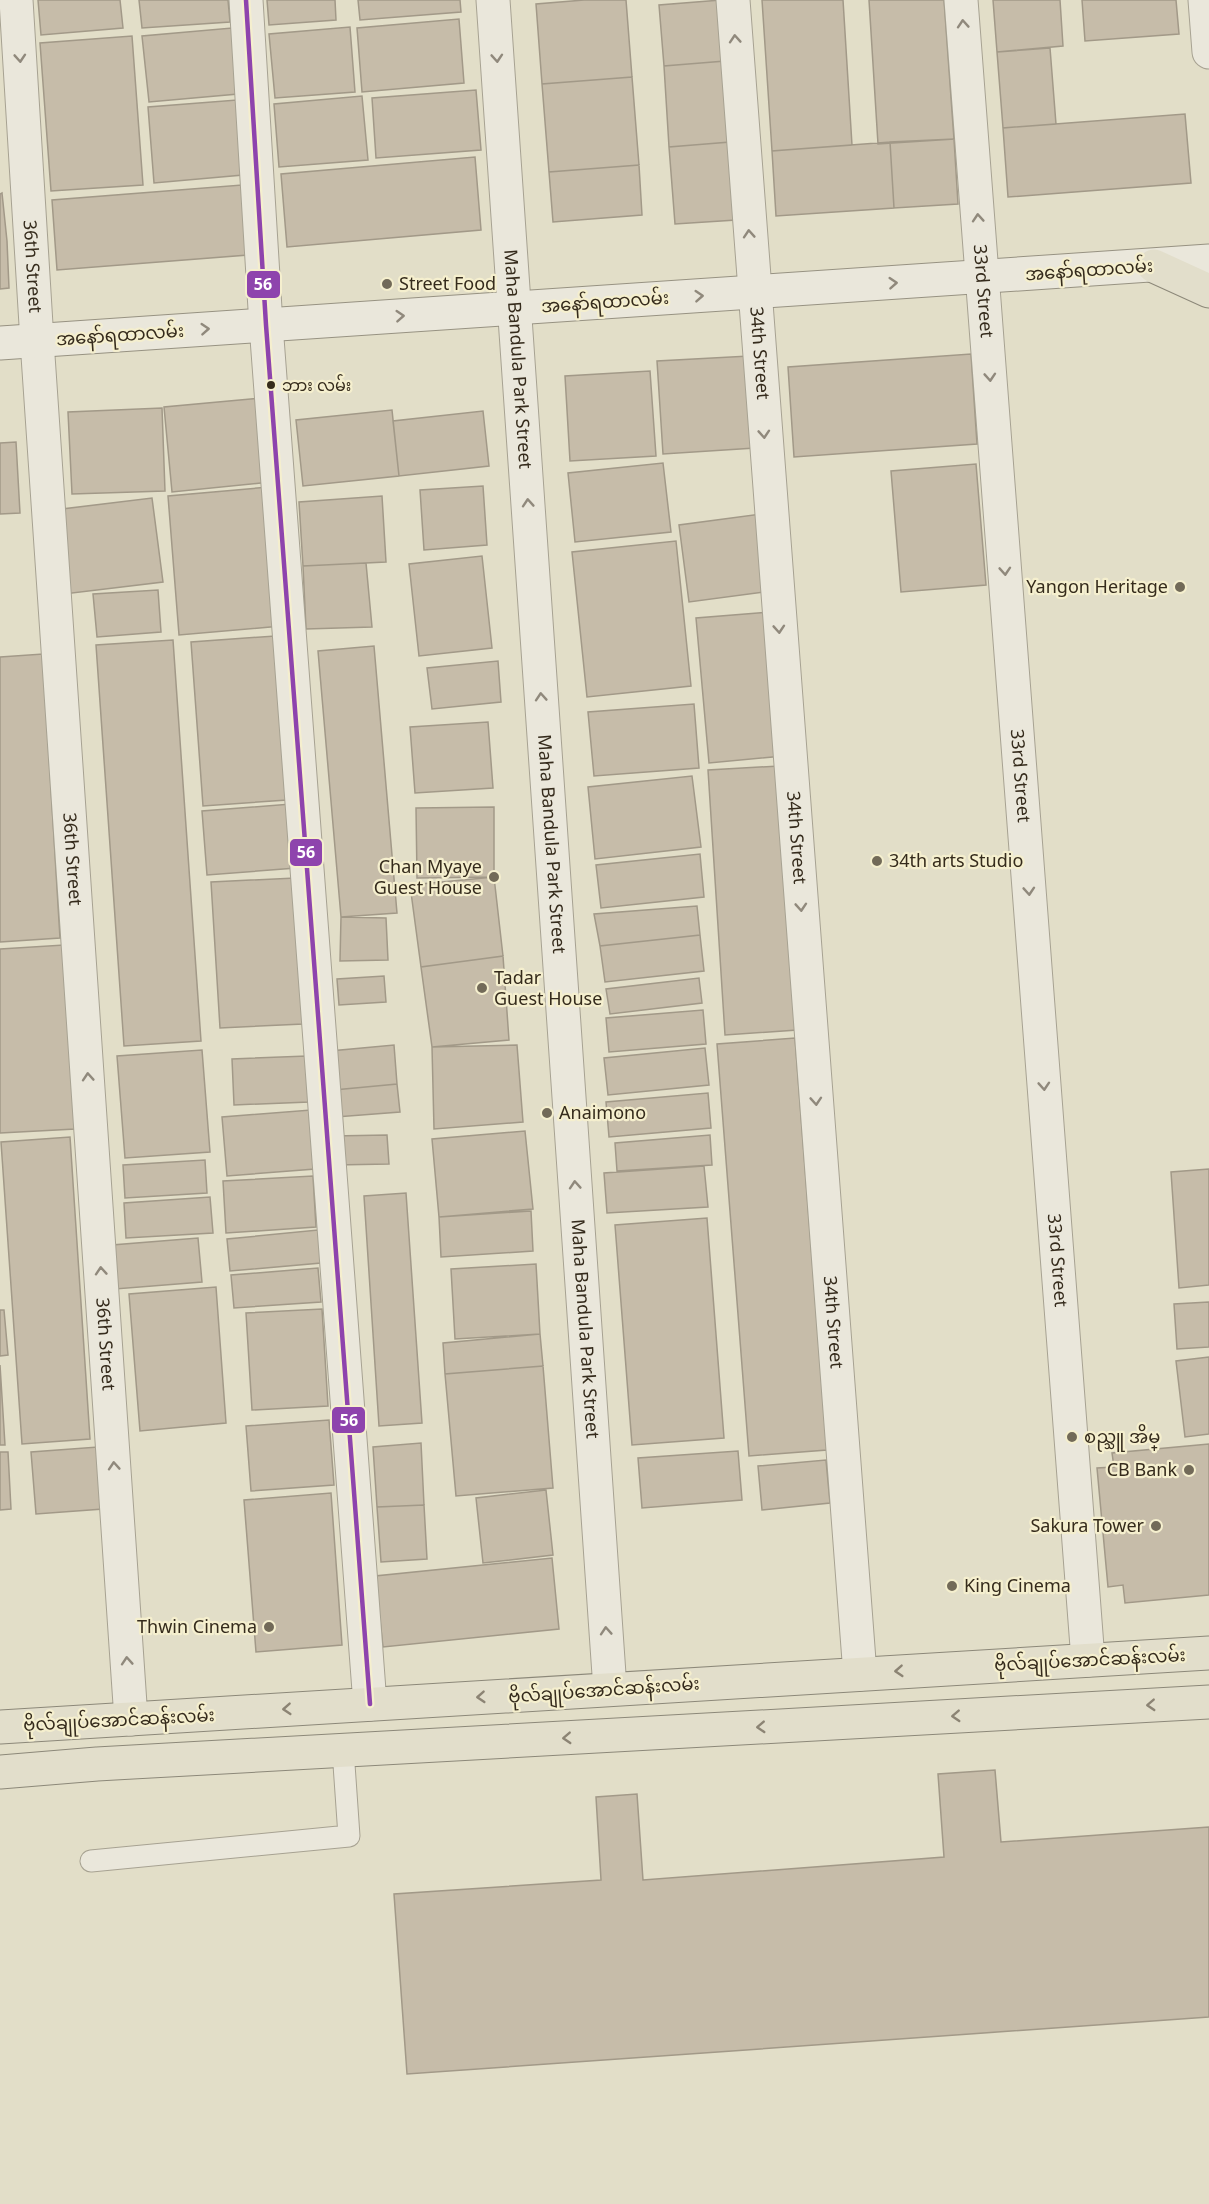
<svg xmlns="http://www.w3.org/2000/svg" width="1209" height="2204" viewBox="0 0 1209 2204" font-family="Georgia,'Noto Sans Myanmar',serif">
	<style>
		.building { fill: #c6bca9; stroke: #a29988; stroke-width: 1.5 }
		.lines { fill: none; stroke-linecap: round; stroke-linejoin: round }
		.service-casing { stroke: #a7a292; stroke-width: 23 }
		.minor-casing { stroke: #a7a292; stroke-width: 35 }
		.secondary-casing { stroke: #979282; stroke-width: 35 }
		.primary-casing { stroke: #8c8879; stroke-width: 35 }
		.service { stroke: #eae7db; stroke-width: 21 }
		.minor { stroke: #eae7db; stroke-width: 33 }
		.secondary { stroke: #eae7db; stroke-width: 33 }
		.primary { stroke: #e2decb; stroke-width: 33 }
		.bus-1-casing { stroke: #f5efce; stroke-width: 9 }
		.bus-1 { stroke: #8e44ad; stroke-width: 4.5 }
		.oneway { stroke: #90897c }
		.oneway2 { stroke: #8c8474 }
		.poi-dot { fill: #726a58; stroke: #f5efce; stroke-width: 2 }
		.bus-dot { fill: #352b1c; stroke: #f5efce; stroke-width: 2 }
		.labels { text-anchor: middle; stroke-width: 4.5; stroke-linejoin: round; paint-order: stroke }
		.bus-label { font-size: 16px; fill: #352b1c; stroke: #f5efce; text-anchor: start }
		.street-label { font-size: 18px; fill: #352b1c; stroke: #f5efce }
		.poi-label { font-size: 18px; fill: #352b1c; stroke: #f5efce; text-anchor: start }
		.line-badge { stroke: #f5efce; stroke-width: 2 }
		.badge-label { font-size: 16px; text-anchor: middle; font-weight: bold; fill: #fff }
	</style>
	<rect width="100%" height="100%" fill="#e2dec8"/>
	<path class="building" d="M38,0H120L123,28L41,35Z
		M139,0H228L230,22L142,28Z
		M267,0H335L336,20L269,25Z
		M358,0H460L461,12L360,20Z
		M584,0H626L632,77L542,84L536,4Z
		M721,0L725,61L664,66L659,5Z
		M762,0H843L852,145L772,151Z
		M869,0H944L954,139L878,144Z
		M993,0H1060L1063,46L997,52Z
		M1082,0H1176L1179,34L1085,41Z
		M459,19L464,83L362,92L357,28Z
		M350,27L355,92L275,98L269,34Z
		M232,28L238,94L149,102L142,36Z
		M132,36L143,185L51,191L40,43Z
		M1050,48L1056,124L1003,128L997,52Z
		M725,61L730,142L669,147L664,66Z
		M632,77L639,165L549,172L542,84Z
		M476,90L481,150L376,158L372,98Z
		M362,96L368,160L279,167L274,104Z
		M237,100L243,175L154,183L148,107Z
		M1185,114L1191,183L1008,197L1003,128Z
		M954,139L958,204L894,208L890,142Z
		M730,142L736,220L675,224L669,147Z
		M890,142L894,208L776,216L772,151Z
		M475,157L481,230L287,247L281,174Z
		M639,165L642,215L553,222L549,172Z
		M242,185L248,255L57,270L52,200Z
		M2,193L7,241L9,288L0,289V194Z
		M971,354L977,444L794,457L788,367Z
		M749,356L755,448L663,454L657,361Z
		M650,371L656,456L570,461L565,376Z
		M261,398L270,482L172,492L164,407Z
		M162,408L165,491L72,494L68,412Z
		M392,410L399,476L303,486L296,420Z
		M483,411L489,466L399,476L393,421Z
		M16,442L20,513L0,514V443Z
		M663,463L671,532L575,542L568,473Z
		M976,464L986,585L901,592L891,471Z
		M483,486L487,545L424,550L420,490Z
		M269,487L281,626L179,635L168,496Z
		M382,496L386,562L303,566L299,502Z
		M152,498L163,582L64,594L54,510Z
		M761,514L772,591L689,602L679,525Z
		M676,541L691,686L587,697L572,552Z
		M482,556L492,648L419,656L409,564Z
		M366,563L372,627L306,629L303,566Z
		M158,590L161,632L97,637L93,594Z
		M770,612L783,756L709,763L696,618Z
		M275,636L287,800L203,806L191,642Z
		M173,640L201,1041L124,1046L96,645Z
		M374,646L397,913L341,917L318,651Z
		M43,654L60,938L0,942V657Z
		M498,661L501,702L432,709L427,668Z
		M694,704L699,768L594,776L588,712Z
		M488,722L493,788L415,793L410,727Z
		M779,766L797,1030L725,1035L708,770Z
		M692,776L701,847L595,859L588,787Z
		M291,804L296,868L207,875L202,811Z
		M494,807V877L417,878L416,808Z
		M700,854L704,897L601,908L596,865Z
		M494,877L503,956L421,967L410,885Z
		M295,878L303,1024L220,1028L211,882Z
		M697,906L700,935L600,946L594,914Z
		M341,917L386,918L388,960L340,961Z
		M700,935L704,971L605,982L600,946Z
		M64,945L75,1129L0,1133V949Z
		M503,956L509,1040L432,1047L421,967Z
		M384,976L386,1002L339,1005L337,979Z
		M699,978L702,1003L610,1014L606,989Z
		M703,1010L706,1044L609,1052L606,1018Z
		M795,1038L827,1450L749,1456L717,1044Z
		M394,1045L397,1084L334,1090L330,1051Z
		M517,1045L523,1122L434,1129L432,1047Z
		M705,1048L709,1085L608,1095L604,1058Z
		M202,1050L210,1152L125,1158L117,1056Z
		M307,1056L309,1102L234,1105L232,1059Z
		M397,1084L400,1112L336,1117L334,1090Z
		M708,1093L711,1128L609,1137L606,1102Z
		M311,1110L315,1169L227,1176L222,1117Z
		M525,1131L533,1209L439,1217L432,1139Z
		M387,1135L389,1164L334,1165L332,1136Z
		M710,1135L712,1165L617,1171L615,1143Z
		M70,1137L90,1439L22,1444L1,1142Z
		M205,1160L207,1193L125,1198L123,1165Z
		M704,1166L708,1207L607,1213L604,1173Z
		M1209,1169V1285L1179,1288L1171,1172Z
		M313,1176L316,1227L226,1233L223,1181Z
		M406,1193L422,1423L379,1426L364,1196Z
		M210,1197L213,1233L126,1238L124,1203Z
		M531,1211L533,1251L441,1257L439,1217Z
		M707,1218L724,1438L632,1445L615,1225Z
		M318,1230L321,1263L230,1271L227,1239Z
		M198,1238L202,1282L115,1289L112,1245Z
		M536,1264L540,1334L455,1339L451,1269Z
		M318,1268L321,1302L234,1308L231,1275Z
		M216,1287L226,1423L140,1431L129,1294Z
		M1209,1302V1347L1177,1349L1174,1304Z
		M322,1309L328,1406L252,1410L246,1313Z
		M0,1310H4L8,1355L0,1356Z
		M540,1334L543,1366L445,1374L443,1343Z
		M1209,1357V1434L1185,1437L1176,1361Z
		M0,1365L5,1445H0Z
		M543,1366L553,1488L456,1496L445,1374Z
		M329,1420L334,1485L251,1491L246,1426Z
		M421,1443L424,1505L377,1507L373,1447Z
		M1209,1444V1595L1125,1603L1123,1585L1108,1587L1097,1468L1114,1467L1112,1453Z
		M98,1447L103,1509L36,1514L31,1452Z
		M738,1451L742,1500L642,1508L638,1458Z
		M0,1452H8L11,1509L0,1510Z
		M826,1460L830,1503L762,1510L758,1466Z
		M546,1490L553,1555L483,1563L476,1498Z
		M331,1493L342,1645L256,1652L244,1500Z
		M424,1505L427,1559L381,1562L377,1507Z
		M552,1558L559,1629L383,1647L375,1576Z
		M995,1770L1001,1842L1209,1827V2017L407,2074L394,1894L601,1880L596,1797L637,1794L643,1880L944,1857L938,1774Z"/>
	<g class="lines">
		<defs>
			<path id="service" d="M91,1861L349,1836L343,1750"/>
			<g id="minor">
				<path id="s1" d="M16,0L37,341L131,1719"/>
				<path d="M246,0L266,325L370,1704"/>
				<path id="s2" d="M493,0L610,1689"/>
				<path id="s3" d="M733,0L860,1674"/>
				<path id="s4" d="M961,0L1088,1660"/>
				<path d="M1205,0L1209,52"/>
			</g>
			<path id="secondary" d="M0,343L1209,261"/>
			<path id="primary" d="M1154,266L1209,291
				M0,1727L1209,1653
				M0,1772L97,1764L1209,1702"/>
		</defs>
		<use href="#service" class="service-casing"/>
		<use href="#minor" class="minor-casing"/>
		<use href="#secondary" class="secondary-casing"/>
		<use href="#primary" class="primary-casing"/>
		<use href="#service" class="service"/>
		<use href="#minor" class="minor"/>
		<use href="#secondary" class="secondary"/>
		<use href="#primary" class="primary"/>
		<defs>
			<path id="bus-1" d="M246,0L266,325L370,1704"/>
		</defs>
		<use href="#bus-1" class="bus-1-casing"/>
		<use href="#bus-1" class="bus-1"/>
	</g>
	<defs><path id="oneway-chevron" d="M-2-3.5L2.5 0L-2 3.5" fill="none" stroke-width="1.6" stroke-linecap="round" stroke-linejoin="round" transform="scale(1.5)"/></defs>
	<g class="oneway">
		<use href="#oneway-chevron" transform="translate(963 24) rotate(-94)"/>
		<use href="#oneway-chevron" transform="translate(735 39) rotate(-94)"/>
		<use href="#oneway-chevron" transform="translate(20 58) rotate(86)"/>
		<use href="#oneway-chevron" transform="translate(497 58) rotate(86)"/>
		<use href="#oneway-chevron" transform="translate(978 218) rotate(-94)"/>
		<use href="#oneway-chevron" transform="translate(749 234) rotate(-94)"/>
		<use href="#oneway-chevron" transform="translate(893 283) rotate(-4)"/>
		<use href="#oneway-chevron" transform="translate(699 296) rotate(-4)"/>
		<use href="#oneway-chevron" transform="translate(400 316) rotate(-4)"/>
		<use href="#oneway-chevron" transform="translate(205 329) rotate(-4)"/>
		<use href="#oneway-chevron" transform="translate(990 377) rotate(86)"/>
		<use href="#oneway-chevron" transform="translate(764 434) rotate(86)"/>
		<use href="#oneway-chevron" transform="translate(528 503) rotate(-94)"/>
		<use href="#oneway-chevron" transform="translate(1005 571) rotate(86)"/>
		<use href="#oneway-chevron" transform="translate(779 629) rotate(86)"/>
		<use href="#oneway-chevron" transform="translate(541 697) rotate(-94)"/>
		<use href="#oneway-chevron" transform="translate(1029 891) rotate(86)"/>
		<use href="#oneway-chevron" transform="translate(801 907) rotate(86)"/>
		<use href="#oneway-chevron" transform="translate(88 1077) rotate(-94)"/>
		<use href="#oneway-chevron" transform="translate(1044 1086) rotate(86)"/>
		<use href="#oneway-chevron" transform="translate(816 1101) rotate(86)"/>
		<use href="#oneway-chevron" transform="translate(575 1185) rotate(-94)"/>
		<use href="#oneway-chevron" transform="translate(101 1271) rotate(-94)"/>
		<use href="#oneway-chevron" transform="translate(114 1466) rotate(-94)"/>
		<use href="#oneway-chevron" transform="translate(606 1631) rotate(-94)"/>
		<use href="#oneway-chevron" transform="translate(127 1661) rotate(-94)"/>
	</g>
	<g class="oneway2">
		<use href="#oneway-chevron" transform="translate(899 1671) rotate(176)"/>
		<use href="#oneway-chevron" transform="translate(481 1697) rotate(176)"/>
		<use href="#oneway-chevron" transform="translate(1151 1705) rotate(177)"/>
		<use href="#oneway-chevron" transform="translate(287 1709) rotate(176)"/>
		<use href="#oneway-chevron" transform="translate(956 1716) rotate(177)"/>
		<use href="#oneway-chevron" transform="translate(761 1727) rotate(177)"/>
		<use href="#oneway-chevron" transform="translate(567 1738) rotate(177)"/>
	</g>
	<g class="poi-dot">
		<circle cx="387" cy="284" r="6"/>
		<circle cx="1180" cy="587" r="6"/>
		<circle cx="877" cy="861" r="6"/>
		<circle cx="494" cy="877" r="6"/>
		<circle cx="482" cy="988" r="6"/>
		<circle cx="547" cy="1113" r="6"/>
		<circle cx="1072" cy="1437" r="6"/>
		<circle cx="1189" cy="1470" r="6"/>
		<circle cx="1156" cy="1526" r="6"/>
		<circle cx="952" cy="1586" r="6"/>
		<circle cx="269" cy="1627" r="6"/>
	</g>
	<circle class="bus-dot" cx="271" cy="385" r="5"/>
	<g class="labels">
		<g class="bus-label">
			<text x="282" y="391">ဘား လမ်း</text>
		</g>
		<g class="street-label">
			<text dy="6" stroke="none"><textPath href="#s1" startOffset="267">36th Street</textPath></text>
			<text transform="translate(1089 270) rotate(-4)" y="6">အနော်ရထာလမ်း</text>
			<text dy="6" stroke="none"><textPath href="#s4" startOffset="292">33rd Street</textPath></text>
			<text transform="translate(605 302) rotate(-4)" y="6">အနော်ရထာလမ်း</text>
			<text transform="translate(120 335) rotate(-4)" y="6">အနော်ရထာလမ်း</text>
			<text dy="6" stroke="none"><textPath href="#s3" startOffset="354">34th Street</textPath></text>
			<text dy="6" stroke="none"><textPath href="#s2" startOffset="360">Maha Bandula Park Street</textPath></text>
			<text dy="6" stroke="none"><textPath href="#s4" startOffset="778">33rd Street</textPath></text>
			<text dy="6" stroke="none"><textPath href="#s3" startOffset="840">34th Street</textPath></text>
			<text dy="6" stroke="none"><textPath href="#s2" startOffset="846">Maha Bandula Park Street</textPath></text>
			<text dy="6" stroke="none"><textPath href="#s1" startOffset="861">36th Street</textPath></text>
			<text dy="6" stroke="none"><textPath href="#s4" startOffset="1264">33rd Street</textPath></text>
			<text dy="6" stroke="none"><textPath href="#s3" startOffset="1326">34th Street</textPath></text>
			<text dy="6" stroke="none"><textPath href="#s2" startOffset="1332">Maha Bandula Park Street</textPath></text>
			<text dy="6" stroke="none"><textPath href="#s1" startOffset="1347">36th Street</textPath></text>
			<text transform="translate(1090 1660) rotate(-3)" y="6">ဗိုလ်ချုပ်အောင်ဆန်းလမ်း</text>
			<text transform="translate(604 1690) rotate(-4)" y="6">ဗိုလ်ချုပ်အောင်ဆန်းလမ်း</text>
			<text transform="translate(119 1720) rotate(-3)" y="6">ဗိုလ်ချုပ်အောင်ဆန်းလမ်း</text>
		</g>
		<g class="poi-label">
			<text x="399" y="290">Street Food</text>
			<text x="1168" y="593" text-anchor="end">Yangon Heritage</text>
			<text x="889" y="867">34th arts Studio</text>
			<text x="482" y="873" text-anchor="end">Chan Myaye<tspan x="482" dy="21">Guest House</tspan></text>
			<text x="494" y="984">Tadar<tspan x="494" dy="21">Guest House</tspan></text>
			<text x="559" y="1119">Anaimono</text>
			<text x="1084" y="1443">စည္သူ အိမ္</text>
			<text x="1177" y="1476" text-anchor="end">CB Bank</text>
			<text x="1144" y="1532" text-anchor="end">Sakura Tower</text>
			<text x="964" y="1592">King Cinema</text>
			<text x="257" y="1633" text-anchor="end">Thwin Cinema</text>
		</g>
	</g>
	<g class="line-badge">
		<rect x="246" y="270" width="35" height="29" rx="6" fill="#8e44ad"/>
		<rect x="289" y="838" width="34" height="29" rx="6" fill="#8e44ad"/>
		<rect x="331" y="1406" width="35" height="28" rx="6" fill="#8e44ad"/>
	</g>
	<g class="badge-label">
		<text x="263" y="290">56</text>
		<text x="306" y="858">56</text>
		<text x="349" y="1426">56</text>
	</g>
</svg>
